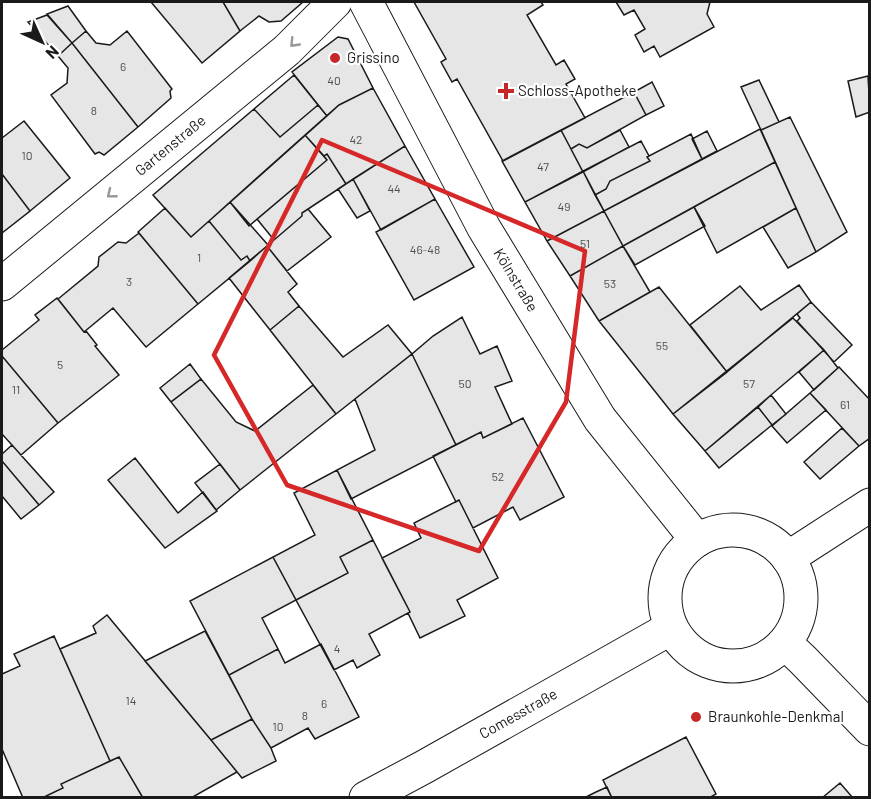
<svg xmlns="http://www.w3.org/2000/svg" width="871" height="799" viewBox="0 0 871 799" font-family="Barlow,sans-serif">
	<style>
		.building { fill: #e6e6e6; stroke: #1a1a1a; stroke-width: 1.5 }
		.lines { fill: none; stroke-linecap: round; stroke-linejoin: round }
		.minor-casing { stroke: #1a1a1a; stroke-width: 35 }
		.secondary-casing { stroke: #1a1a1a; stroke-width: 35 }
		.minor { stroke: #fff; stroke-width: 33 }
		.secondary { stroke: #fff; stroke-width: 33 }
		.oneway { stroke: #989898 }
		.marked { fill: none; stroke: #d62828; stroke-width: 4.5; stroke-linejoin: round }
		.poi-dot { fill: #c62828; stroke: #fff; stroke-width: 2 }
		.labels { text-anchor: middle; stroke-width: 4.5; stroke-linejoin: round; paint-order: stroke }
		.number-label { font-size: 12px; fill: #4d4d4d }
		.poi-label { font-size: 15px; fill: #1a1a1a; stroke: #fff; text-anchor: start }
		.street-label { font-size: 15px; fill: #1a1a1a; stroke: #fff }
	</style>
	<rect width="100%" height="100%" fill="#fff"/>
	<path class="building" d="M151,2H223L240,31L202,63Z
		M223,2H303L281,21L269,22L259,16L240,31Z
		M414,2H541L543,5L527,15L556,65L564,60L575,79L566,84L585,118L503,161L457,79L452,82L441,62L446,59Z
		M616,2H710L707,14L714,27L660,57L654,46L644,52L635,35L645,29L634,10L624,15Z
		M68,6L86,31L72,43L47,14Z
		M47,15L72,43L58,56L28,22Z
		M86,31L96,43L110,45L127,31L172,89L170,91L171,98L138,127L72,43Z
		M338,37L348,39L373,88L339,105L327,116L292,72Z
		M72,43L138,127L104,155L99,152L95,154L51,95L67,83L68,68L58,56Z
		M294,75L318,105L280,137L254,109Z
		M868,76L870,112L856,117L848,81Z
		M759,80L779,122L761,130L741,87Z
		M652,82L664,106L646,115L634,92Z
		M373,88L405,146L346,184L327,154L324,156L305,135L339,105Z
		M634,92L646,115L587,148L579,144L571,149L561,130Z
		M318,105L327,116L191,237L153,195L254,109L280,137Z
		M790,117L847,232L816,252L761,130Z
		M24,121L70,178L30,211L2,174V138Z
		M760,129L775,162L623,246L604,211Z
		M561,130L583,172L525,202L502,161Z
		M620,130L629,147L583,172L571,149L579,144L587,148Z
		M707,131L717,151L702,159L692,139Z
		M691,134L702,159L604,211L595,195L606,189L610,181L650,161L647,157Z
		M305,135L327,160L249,226L230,202Z
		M641,141L649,156L647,157L650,161L610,181L606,189L595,195L583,171Z
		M405,146L435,199L381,230L353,179Z
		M327,154L346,184L302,213V216L274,240L257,219L327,160L324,156Z
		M775,162L796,208L717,253L694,207Z
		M583,171L604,211L547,241L525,202Z
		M2,174L30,211L2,233Z
		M353,179L370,211L357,218L338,189Z
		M435,199L474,267L414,300L376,232Z
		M230,202L268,245L250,261L247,256L241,260L209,221Z
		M694,207L705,226L635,265L623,246Z
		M165,208L191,237L209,221L241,260L247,256L250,261L198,304L138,232Z
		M796,208L816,252L788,268L763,227Z
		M308,209L331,237L287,271L267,246L302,216V213Z
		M604,211L623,246L570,276L547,241Z
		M139,233L198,304L146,347L113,308L84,332L58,299L98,266L99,257L118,242L126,243Z
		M267,246L297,284L288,292L299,306L270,330L229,278Z
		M623,246L650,292L599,321L570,276Z
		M799,285L811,302L727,372L690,325L740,286L761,310Z
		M659,287L727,372L673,414L599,321Z
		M57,298L84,332L86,331L97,345L95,346L119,375L58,423L2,356V350L39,320L35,315Z
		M811,302L852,345L834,362L797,321L800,318L797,314Z
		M299,306L343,357L388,325L412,354L336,414L270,330Z
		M462,317L480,354L497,346L512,381L495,387L512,424L483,438L481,432L456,445L412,354L433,336Z
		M793,318L824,350L705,451L673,414Z
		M824,350L838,368L814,390L799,372Z
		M412,354L456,445L351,499L337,470L375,450L355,399Z
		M2,356L58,423L21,455L2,434Z
		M190,364L201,379L171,402L160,388Z
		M839,367L870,400V438L859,446L810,393Z
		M201,379L236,422L255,431L313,385L336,414L240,490L171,402Z
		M810,393L826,410L787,443L772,426Z
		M771,395L786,414L772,425L758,407Z
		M758,407L772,425L719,468L705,451Z
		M523,418L564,497L520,520L513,507L473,528L459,500L456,502L433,456L481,432L483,438Z
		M842,428L859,446L820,479L804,462Z
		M12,445L54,492L39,505L2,461V454Z
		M135,458L178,513L203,492L217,511L165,548L108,480Z
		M2,461L39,505L21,519L2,496Z
		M220,464L240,490L216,510L195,483Z
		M337,470L373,540L340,557L348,573L296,600L273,557L315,535L294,493Z
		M459,500L498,578L457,600L465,616L420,638L408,613L410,612L382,558L421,538L414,523Z
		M373,540L410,612L369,634L380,655L357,668L353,660L334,670L296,600L348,573L340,557Z
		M273,557L296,600L262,618L278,649L229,675L190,601Z
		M107,615L211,740L237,772L191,798H143L119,757L110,761L60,649L96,633L93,626Z
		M205,631L252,719L211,740L145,661Z
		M54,636L110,761L61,784L63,788L42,798H23L2,749V674L20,666L14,654Z
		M321,644L359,717L315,739L308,728L271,748L252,719L229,675L278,649L285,663Z
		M252,719L271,748L276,761L242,778L211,740Z
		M686,737L716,794L709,798H612L603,780Z
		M119,757L143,798H42L63,788L61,784Z
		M840,783L853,798H822Z
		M607,787L612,798H584L596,792Z"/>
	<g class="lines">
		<defs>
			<g id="minor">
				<path id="s1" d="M366,2L484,228L600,419L697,540"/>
				<path id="s2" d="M2,284L287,50L335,2"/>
			</g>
			<g id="secondary">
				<circle cx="733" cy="598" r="68"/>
				<path d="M788,558L870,505"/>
				<path d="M785,643L803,660L870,729"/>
				<path id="s3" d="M366,798L424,767L671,628"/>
			</g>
		</defs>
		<use href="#minor" class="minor-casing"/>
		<use href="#secondary" class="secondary-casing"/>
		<use href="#minor" class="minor"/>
		<use href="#secondary" class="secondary"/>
	</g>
	<defs><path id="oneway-chevron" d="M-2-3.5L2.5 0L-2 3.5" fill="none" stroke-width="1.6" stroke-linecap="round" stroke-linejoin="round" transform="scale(1.5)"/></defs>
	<g class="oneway">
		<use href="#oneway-chevron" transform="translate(294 43) rotate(134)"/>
		<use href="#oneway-chevron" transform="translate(111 194) rotate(141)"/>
	</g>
	<path class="marked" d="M322,140L585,251L566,402L479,551L287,485L214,355Z"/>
	<g class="poi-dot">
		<circle cx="335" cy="58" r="6"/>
		<path d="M503 82h6v6h6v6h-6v6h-6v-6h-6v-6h6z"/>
		<circle cx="696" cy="717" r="6"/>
	</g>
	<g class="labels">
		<g class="number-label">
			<text x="123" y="71">6</text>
			<text x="334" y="85">40</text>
			<text x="94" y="115">8</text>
			<text x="356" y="144">42</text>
			<text x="27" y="160">10</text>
			<text x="543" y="171">47</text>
			<text x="394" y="193">44</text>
			<text x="564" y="211">49</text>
			<text x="585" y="248">51</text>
			<text x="425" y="254">46-48</text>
			<text x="199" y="262">1</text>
			<text x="129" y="286">3</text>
			<text x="610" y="288">53</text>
			<text x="662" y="350">55</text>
			<text x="60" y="369">5</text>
			<text x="465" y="388">50</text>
			<text x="749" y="388">57</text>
			<text x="16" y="394">11</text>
			<text x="845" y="409">61</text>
			<text x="498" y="481">52</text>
			<text x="337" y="653">4</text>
			<text x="131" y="705">14</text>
			<text x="324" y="708">6</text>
			<text x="305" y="720">8</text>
			<text x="278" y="731">10</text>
		</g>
		<g class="poi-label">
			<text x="347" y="63">Grissino</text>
			<text x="518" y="96">Schloss-Apotheke</text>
			<text x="708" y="722">Braunkohle-Denkmal</text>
		</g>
		<g class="street-label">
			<text dy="5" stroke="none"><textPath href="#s2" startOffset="218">Gartenstraße</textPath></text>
			<text dy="5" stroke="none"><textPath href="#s1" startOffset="316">Kölnstraße</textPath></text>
			<text dy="5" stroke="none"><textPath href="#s3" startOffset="174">Comesstraße</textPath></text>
		</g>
	</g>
	<rect width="871" height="799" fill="none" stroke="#1a1a1a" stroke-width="6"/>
	<g transform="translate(42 42) rotate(135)" stroke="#ffffff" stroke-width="4.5" paint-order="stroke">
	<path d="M0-4.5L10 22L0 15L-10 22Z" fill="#1a1a1a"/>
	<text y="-9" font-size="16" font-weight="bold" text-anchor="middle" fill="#1a1a1a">N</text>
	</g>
</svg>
